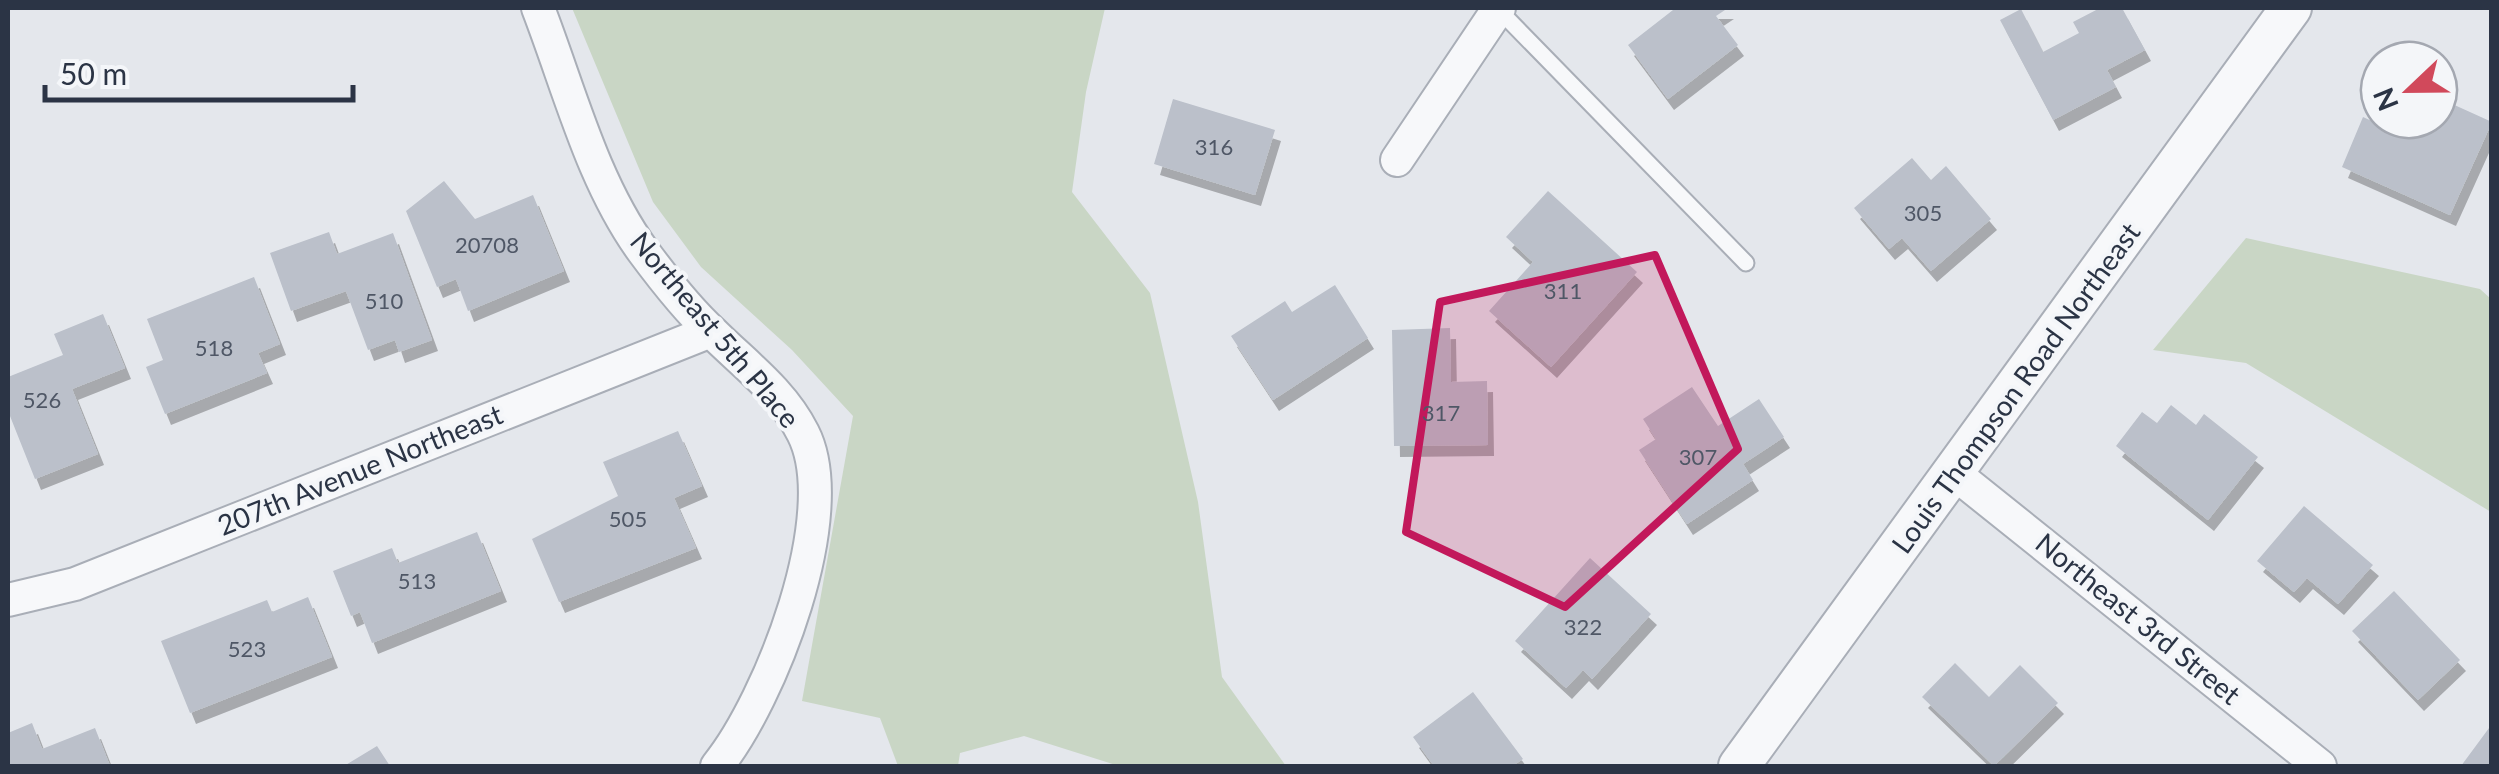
<svg xmlns="http://www.w3.org/2000/svg" width="2499" height="774" viewBox="0 0 2499 774" font-family="Lato,sans-serif">
	<style>
		.green { fill: #c9d6c5 }
		.building { fill: #bbc0ca; filter: url(#shadow) }
		.lines { fill: none; stroke-linecap: round; stroke-linejoin: round }
		.service-casing { stroke: #a9aeb7; stroke-width: 19 }
		.minor-casing { stroke: #a9aeb7; stroke-width: 36 }
		.tertiary-casing { stroke: #a9aeb7; stroke-width: 44 }
		.service { stroke: #f7f8fa; stroke-width: 15 }
		.minor { stroke: #f7f8fa; stroke-width: 32 }
		.tertiary { stroke: #f7f8fa; stroke-width: 40 }
		.marked { fill: #c2185b; fill-opacity: 0.2; stroke: #c2185b; stroke-width: 8; stroke-linejoin: round }
		.labels { text-anchor: middle; stroke-width: 8; stroke-linejoin: round; paint-order: stroke }
		.number-label { font-size: 22px; fill: #4f5766 }
		.street-label { font-size: 28px; fill: #2b3445; stroke: #f4f6f9 }
	</style>
	<defs>
		<filter id="shadow"><feDropShadow dx="6" dy="11" stdDeviation="0" flood-color="#0004"/></filter>
	</defs>
	<rect width="100%" height="100%" fill="#e4e7ec"/>
	<path class="green" d="M572,8H1105L1086,92L1072,192L1150,293L1198,502L1222,677L1286,766H1119L1024,736L960,753L958,766H898L880,718L802,701L853,416L792,350L701,267L653,202Z
		M2246,238L2480,289L2491,299V512L2246,363L2153,350Z"/>
	<path class="building" d="M1671,8H1728L1716,16L1738,45L1668,99L1628,45L1673,10Z
		M2100,8H2122L2145,50L2107,70L2116,87L2053,120L2000,20L2021,9L2043,52L2079,33L2073,22Z
		M2439,98L2492,122L2450,215L2342,167L2363,117L2409,138L2417,120H2439Z
		M1173,99L1275,130L1255,195L1154,164Z
		M1912,158L1931,180L1946,166L1991,219L1931,271L1902,238L1889,249L1854,208Z
		M444,181L475,219L533,195L564,271L468,311L456,279L437,287L406,211Z
		M1548,191L1637,272L1551,367L1489,311L1533,262L1506,237Z
		M329,232L337,254L393,233L432,340L399,352L395,340L368,350L346,291L291,311L270,253Z
		M254,277L280,344L258,353L267,373L165,414L146,367L163,360L147,319Z
		M1335,285L1368,338L1273,400L1231,336L1285,301L1292,312Z
		M103,314L125,368L72,389L98,454L35,479L8,411V377L63,355L54,334Z
		M1450,328L1451,382L1487,381L1488,445L1394,446L1392,330Z
		M1692,387L1718,426L1759,399L1784,437L1743,464L1753,480L1687,524L1639,450L1656,439L1643,419Z
		M2171,405L2196,425L2204,414L2258,457L2208,520L2116,446L2142,412L2157,423Z
		M678,431L702,486L674,498L696,548L559,602L532,539L618,496L603,462Z
		M2304,506L2373,565L2338,604L2307,578L2294,592L2257,561Z
		M477,532L501,591L372,643L360,612L351,616L333,571L392,548L398,563Z
		M1590,558L1651,614L1592,679L1583,670L1566,688L1515,641Z
		M2394,591L2460,660L2418,700L2352,631Z
		M308,597L332,657L190,713L161,641L267,600L272,612Z
		M1955,663L1989,697L2020,665L2058,703L1994,766L1922,697Z
		M1473,692L1523,759L1512,766H1434L1413,737Z
		M32,723L42,749L95,728L110,766H8V733Z
		M2492,724V766H2461Z
		M377,746L390,766H344Z"/>
	<g class="lines">
		<defs>
			<path id="service" d="M1498,9L1746,263"/>
			<path id="minor" d="M538,8C569,88 592,181 643,251C663,278 687,309 712,332C744,364 782,391 803,433C844,513 770,701 717,766
				M1397,160L1499,8
				M1954,473L2320,766
				M8,600L75,584L711,331"/>
			<path id="tertiary" d="M1739,766L2291,8"/>
		</defs>
		<use href="#service" class="service-casing"/>
		<use href="#minor" class="minor-casing"/>
		<use href="#tertiary" class="tertiary-casing"/>
		<use href="#service" class="service"/>
		<use href="#minor" class="minor"/>
		<use href="#tertiary" class="tertiary"/>
	</g>
	<path class="marked" d="M1655,255L1738,449L1565,607L1406,532L1440,302Z"/>
	<g class="labels">
		<g class="number-label">
			<text x="1214" y="155">316</text>
			<text x="1923" y="221">305</text>
			<text x="487" y="253">20708</text>
			<text x="1563" y="299">311</text>
			<text x="384" y="309">510</text>
			<text x="214" y="356">518</text>
			<text x="42" y="408">526</text>
			<text x="1441" y="421">317</text>
			<text x="1698" y="465">307</text>
			<text x="628" y="527">505</text>
			<text x="417" y="589">513</text>
			<text x="1583" y="635">322</text>
			<text x="247" y="657">523</text>
		</g>
		<g class="street-label">
			<text transform="translate(715 330) rotate(50)" y="10">Northeast 5th Place</text>
			<text transform="translate(2016 388) rotate(-54)" y="10">Louis Thompson Road Northeast</text>
			<text transform="translate(360 470) rotate(-22)" y="10">207th Avenue Northeast</text>
			<text transform="translate(2138 619) rotate(39)" y="10">Northeast 3rd Street</text>
		</g>
	</g>
	<rect width="2499" height="774" fill="none" stroke="#2b3445" stroke-width="20"/>
	<g transform="translate(2409 90) rotate(248)"><circle r="48" fill="#f4f6f9" stroke="#a4a8b1" stroke-width="2.5"/>
	<path d="M0-8L18 38L0 25L-18 38Z" fill="#d1495b"/>
	<text y="-15" font-size="28" font-weight="bold" text-anchor="middle" fill="#2b3445">N</text>
	</g>
	<path d="M45 85v15h308v-15" fill="none" stroke="#2b3445" stroke-width="5"/>
	<text x="60" y="85" font-size="30" fill="#2b3445" stroke="#f4f6f9" stroke-width="8" paint-order="stroke">50 m</text>
</svg>
